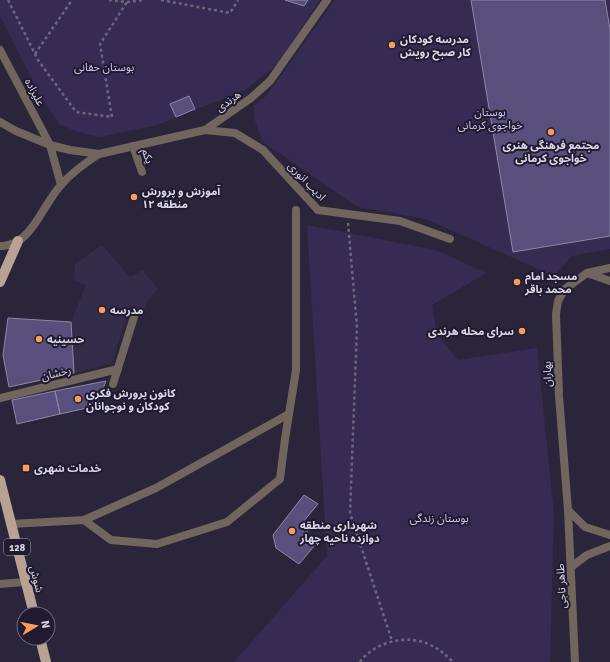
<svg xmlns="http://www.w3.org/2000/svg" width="610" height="662" viewBox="0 0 610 662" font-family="Signika,'Noto Sans Arabic',sans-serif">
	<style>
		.built { fill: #332d49 }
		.green { fill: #362c53 }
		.building { fill: #594f7d; stroke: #8d88a4 }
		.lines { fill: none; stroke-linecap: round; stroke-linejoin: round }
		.path { stroke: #6c687b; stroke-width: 2.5; stroke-dasharray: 3 3; stroke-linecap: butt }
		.service { stroke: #71665e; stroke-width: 8 }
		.minor { stroke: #71665e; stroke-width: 8 }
		.tertiary { stroke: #71665e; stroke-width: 8 }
		.primary { stroke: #b9a293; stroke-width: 10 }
		.poi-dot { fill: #fd9c56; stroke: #201b31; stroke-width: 1.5 }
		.labels { text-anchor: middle; stroke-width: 4; stroke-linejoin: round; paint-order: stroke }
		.shield { fill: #201b31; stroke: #a39fb0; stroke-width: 1 }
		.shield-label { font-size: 10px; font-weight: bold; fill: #dbd8e7 }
		.poi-label { font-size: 11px; font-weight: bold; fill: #dbd8e7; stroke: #201b31; text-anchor: start }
		.park-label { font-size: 11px; fill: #cec6f3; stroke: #201b31 }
		.street-label { font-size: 11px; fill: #dbd8e7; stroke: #201b31 }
	</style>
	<rect width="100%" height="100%" fill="#2a253b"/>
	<path class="built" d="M102,245L130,277L142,270L158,289L147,302L141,316L130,305L112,363L74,373L71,322L86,285L74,281L75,264Z"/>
	<path class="green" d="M0,0H320L277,65L245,90L157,125L99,137L85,134L60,125L41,97L0,16Z
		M335,0H610V249L572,256L554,276L426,219L358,207L263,142L254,118V106L267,95Z
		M307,225L436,250L486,273L432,305L437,334L458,360L537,348L554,515L550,662H234L327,556Z"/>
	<path class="building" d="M285,0H308L304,6Z
		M471,0H605L610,29V236L513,252Z
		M189,96L195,109L176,117L170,104Z
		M8,318L71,322L74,373L9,387L3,355Z
		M106,381L96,406L60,414L55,391Z
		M55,391L60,414L17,424L12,400Z
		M304,495L318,504L303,522L309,527L306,536L315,545L299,564L276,548L273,535Z"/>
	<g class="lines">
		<path class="path" d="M8,0L38,60L76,112L112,117L100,44L127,2
			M109,0L127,2L144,0
			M161,0L230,13L238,0
			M35,54L72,0
			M348,223L357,328L350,513L392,641
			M360,662C374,642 407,634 428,644C438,648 445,654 453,662"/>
		<path class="service" d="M318,210L400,221L450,239
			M84,520L156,488L289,414
			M11,524L84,520L111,540L157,544L227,522L280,479L285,439L296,370V210"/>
		<path class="minor" d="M205,130L251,98L270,81L327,0
			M205,130L235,133L263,150L318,210
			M133,146L142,172
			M587,273L610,281
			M113,384L134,317
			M0,398L118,369
			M568,510L585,527L610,535
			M571,567L587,555L610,546"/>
		<path class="tertiary" d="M0,50L50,145L61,185
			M0,122L16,131L50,145L70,150L99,154L205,130
			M0,246C6,246 13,244 18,241C35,231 47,200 61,185C72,172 85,163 99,154
			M0,584L25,582
			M575,662L568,510L559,396L556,314L558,301L565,289L587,273L610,268"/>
		<path class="primary" d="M0,282L18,241
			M0,480L34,614
			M40,638L46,662"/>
	</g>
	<g class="poi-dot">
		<circle cx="392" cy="45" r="4"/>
		<circle cx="551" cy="132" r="4"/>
		<circle cx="134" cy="197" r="4"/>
		<circle cx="517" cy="282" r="4"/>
		<circle cx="102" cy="310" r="4"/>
		<circle cx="522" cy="331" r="4"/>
		<circle cx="39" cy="339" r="4"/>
		<circle cx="78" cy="399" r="4"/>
		<rect x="22" y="464" width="8" height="8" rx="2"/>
		<circle cx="292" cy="531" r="4"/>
	</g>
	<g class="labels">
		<rect class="shield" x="4" y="539" width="26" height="16" rx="3"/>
		<g class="shield-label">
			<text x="17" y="551">128</text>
		</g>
		<g class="poi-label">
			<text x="400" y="43">مدرسه کودکان<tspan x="400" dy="13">کار صبح رویش</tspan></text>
			<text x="551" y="149" text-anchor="middle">مجتمع فرهنگی هنری<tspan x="551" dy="13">خواجوی كرمانی</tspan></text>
			<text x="142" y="195">آموزش و پرورش<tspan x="142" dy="13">منطقه ۱۲</tspan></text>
			<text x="525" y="280">مسجد امام<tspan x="525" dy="13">محمد باقر</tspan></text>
			<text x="110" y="314">مدرسه</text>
			<text x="514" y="335" text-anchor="end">سرای محله هرندی</text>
			<text x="47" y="343">حسینیه</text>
			<text x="86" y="397">کانون پرورش فکری<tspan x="86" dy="13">کودکان و نوجوانان</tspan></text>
			<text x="34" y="472">خدمات شهری</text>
			<text x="300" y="529">شهرداری منطقه<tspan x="300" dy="13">دوازده ناحیه چهار</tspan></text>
		</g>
		<g class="park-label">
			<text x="104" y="71">بوستان حقانی</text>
			<text x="490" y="116">بوستان<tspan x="490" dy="13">خواجوی کرمانی</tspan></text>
			<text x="439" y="522">بوستان زندگی</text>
		</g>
		<g class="street-label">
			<text transform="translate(35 92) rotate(62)" y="4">علیزاده</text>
			<text transform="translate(228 101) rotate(-36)" y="4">هرندی</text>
			<text transform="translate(148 156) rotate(71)" y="4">یکم</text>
			<text transform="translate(307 181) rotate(46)" y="4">ادیب انوری</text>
			<text transform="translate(56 373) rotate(-14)" y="4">رخشان</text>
			<text transform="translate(547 374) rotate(-92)" y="4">بهاران</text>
			<text transform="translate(37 579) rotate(76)" y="4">شوش</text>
			<text transform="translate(561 586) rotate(-93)" y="4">طاهر تاجی</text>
		</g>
	</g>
	<g transform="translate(36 626) rotate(80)"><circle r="19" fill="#201b31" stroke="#6b677a"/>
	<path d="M0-3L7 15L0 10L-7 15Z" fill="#fd9c56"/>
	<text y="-6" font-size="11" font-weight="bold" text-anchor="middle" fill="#dbd8e7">N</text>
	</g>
</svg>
